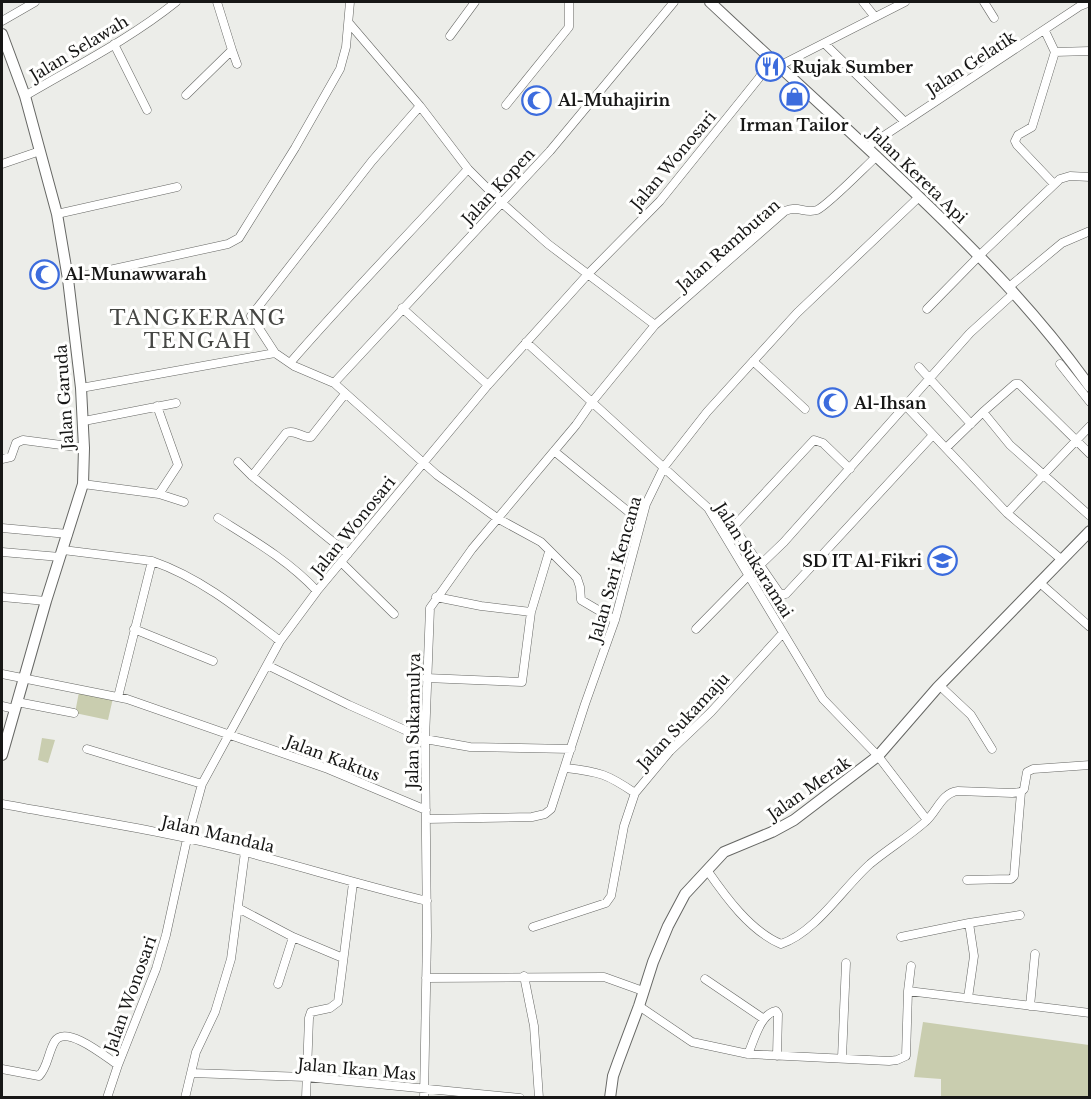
<svg xmlns="http://www.w3.org/2000/svg" width="1091" height="1099" viewBox="0 0 1091 1099" font-family="'Libre Baskerville',serif">
	<style>
		.green { fill: #c9cdaf }
		.lines { fill: none; stroke-linecap: round; stroke-linejoin: round }
		.street-casing { stroke: #666764; stroke-width: 9 }
		.secondary-casing { stroke: #666764; stroke-width: 12 }
		.street { stroke: #fff; stroke-width: 8 }
		.secondary { stroke: #fff; stroke-width: 10 }
		.labels { text-anchor: middle; stroke-width: 6; stroke-linejoin: round; paint-order: stroke }
		.street-label { font-size: 16px; fill: #171716; stroke: #fffffe }
		.poi-label { font-size: 16px; font-weight: bold; fill: #171716; stroke: #fffffe; text-anchor: start }
		.quarter-label { font-size: 20px; letter-spacing: 1.5px; fill: #464744; stroke: #fffffe }
	</style>
	<rect width="100%" height="100%" fill="#ecede9"/>
	<path class="green" d="M79,692L113,698L108,720L75,713Z
		M42,738L55,740L48,763L38,760Z
		M923,1022L1089,1045V1097H941V1079L914,1077Z"/>
	<g class="lines">
		<defs>
			<path id="street" d="M863,2L875,17
				M984,2L994,18
				M2,21L35,2
				M349,23L420,106L468,169L502,203L548,244L655,325
				M1045,31L1055,52L1032,127L1018,135L1015,141L1017,145L1054,184
				M450,36L475,2
				M114,44L147,110
				M825,44L905,122
				M232,50L237,64
				M1055,52L1090,51
				M779,66L905,2
				M186,95L232,50L217,2
				M25,96C76,66 130,39 176,2
				M506,105L569,27V2
				M420,106L372,161L251,316L275,353L294,366L334,383L437,475L497,518L541,542L577,578L580,587L581,600L615,620
				M867,147L1080,6L1090,2
				M2,164L40,151
				M57,214L177,187
				M68,279L228,244L239,238L295,148L340,69L346,47L350,2
				M1009,287L1062,243L1090,231
				M402,308L488,385
				M927,309L980,255L1060,179L1070,176L1090,177
				M526,342L708,508L823,699L878,756L927,820
				M753,361L805,409
				M290,363C347,297 409,234 468,169
				M1060,364L1090,402
				M919,367L971,424
				M334,383L550,151L674,2
				M81,388L275,353
				M905,405L1007,513L1062,560
				M157,406L178,465L159,494
				M983,412L1010,445L1090,516
				M84,421L176,403
				M946,448L983,412L1015,384H1019L1090,454
				M554,451L641,522
				M2,459L11,457L16,443L23,440L84,448
				M238,462L252,476L348,554
				M850,469L823,443L814,440L735,525V529L780,594H786L933,435
				M252,476L286,433C295,429 302,438 311,437L345,394
				M83,484L159,494L184,502
				M1007,513L1090,426
				M218,518C253,540 288,560 317,591
				M2,528L68,534
				M63,550L152,561C201,578 240,610 280,641
				M2,552L60,557
				M342,563L394,614
				M759,566L784,542L970,333L1014,293
				M1040,583L1090,627
				M2,597L46,601
				M436,597L481,606L531,612
				M134,629L213,661
				M696,629L749,575
				M267,665L349,705L425,739L470,747L571,749
				M2,674L127,699L328,769L426,810
				M426,678L522,682L531,612L549,552
				M939,685L971,715L992,749
				M118,697L152,561
				M17,702L74,713
				M2,706L15,709
				M87,749L202,784
				M566,768C600,772 607,774 635,793
				M2,804C83,819 165,831 245,852C306,868 365,886 427,901
				M426,819L532,817L545,814L551,809L585,704L615,620L646,504L664,467L707,412L797,313L919,197
				M707,870C725,896 750,931 781,944C816,932 843,888 870,864C888,849 908,837 925,822C937,812 941,793 958,791L1012,793L1021,792
				M967,880L1011,879L1014,876L1021,792L1024,789L1027,772L1033,769L1090,765
				M238,908L293,937L343,958
				M533,927L606,903L611,896L624,826L635,793L670,751L711,712L783,633
				M901,937L969,923
				M524,976L534,1026L539,1098
				M426,978L604,977L643,991
				M705,979L764,1019
				M278,984L293,937
				M908,991L911,966
				M968,998L974,956L969,923L1020,915
				M639,1006L692,1042L748,1054L889,1061L897,1060L906,1056L908,991L1090,1013
				M1030,1006L1035,954
				M748,1054C754,1041 760,1014 776,1011L778,1014L777,1056
				M842,1058L846,963
				M2,1069L39,1076C48,1067 48,1052 55,1041C66,1024 106,1057 118,1065
				M191,1073L306,1077L520,1098
				M107,1098L118,1065L156,969L166,935L187,839L202,784L280,641L317,591L488,385L588,274L660,201L759,78L771,59
				M185,1098L196,1052L215,1012L231,959L245,852
				M306,1098L309,1018L311,1012L330,1008L338,1002L353,883
				M424,1098L427,936L425,739L430,608L472,549L576,425L592,402L655,325L785,211C798,205 805,214 817,210C827,206 866,166 877,156"/>
			<path id="secondary" d="M710,2C777,65 846,127 913,191C978,253 1037,313 1090,387
				M2,34L25,96L57,214L68,279L81,388L84,448L83,484L46,601L2,755
				M610,1098L613,1076L618,1062L639,1006L653,962L668,926L685,894L724,852L772,832L794,820L878,756L937,688L1090,531"/>
		</defs>
		<use href="#street" class="street-casing"/>
		<use href="#secondary" class="secondary-casing"/>
		<use href="#street" class="street"/>
		<use href="#secondary" class="secondary"/>
	</g>
	<defs>
		<symbol id="restaurant-ring" viewBox="-11 -11 22 22"><circle r="9.5" fill="#fffffe" stroke="#3c6cdd" stroke-width="1.5"/><path d="M-5-6h1v4h1v-4h1v4h1v-4h1v5L-1.5 .5V6h-2V.5L-5-1ZM5-6V6H3V1.5H1.5Q1.5-4 5-6Z" fill="#3c6cdd"/></symbol>
		<symbol id="shop-ring" viewBox="-11 -11 22 22"><circle r="9.5" fill="#fffffe" stroke="#3c6cdd" stroke-width="1.5"/><path d="M-5-2.5h2.3a2.7 3.5 0 0 1 5.4 0H5L5.5 6h-11ZM-1.5-2.5h3a1.5 2.3 0 0 0-3 0Z" fill="#3c6cdd"/></symbol>
		<symbol id="mosque-ring" viewBox="-11 -11 22 22"><circle r="9.5" fill="#fffffe" stroke="#3c6cdd" stroke-width="1.5"/><path d="M3.5-4.9A6 6 0 1 0 3.5 4.9A5 5 0 1 1 3.5-4.9Z" fill="#3c6cdd"/></symbol>
		<symbol id="school-ring" viewBox="-11 -11 22 22"><circle r="9.5" fill="#fffffe" stroke="#3c6cdd" stroke-width="1.5"/><path d="M0-5L7-2L0 1L-7-2ZM-4 1L0 2.5L4 1V4Q0 6-4 4Z" fill="#3c6cdd"/></symbol>
	</defs>
	<g fill-rule="evenodd">
		<use href="#restaurant-ring" x="754" y="50" width="33" height="33"/>
		<use href="#shop-ring" x="778" y="80" width="33" height="33"/>
		<use href="#mosque-ring" x="520" y="84" width="33" height="33"/>
		<use href="#mosque-ring" x="28" y="258" width="33" height="33"/>
		<use href="#mosque-ring" x="816" y="386" width="33" height="33"/>
		<use href="#school-ring" x="926" y="544" width="33" height="33"/>
	</g>
	<g class="labels">
		<g class="street-label">
			<text transform="translate(79 48) rotate(-31)" y="6">Jalan Selawah</text>
			<text transform="translate(971 63) rotate(-33)" y="6">Jalan Gelatik</text>
			<text transform="translate(673 160) rotate(-50)" y="6">Jalan Wonosari</text>
			<text transform="translate(918 175) rotate(44)" y="6">Jalan Kereta Api</text>
			<text transform="translate(498 186) rotate(-47)" y="6">Jalan Kopen</text>
			<text transform="translate(728 245) rotate(-41)" y="6">Jalan Rambutan</text>
			<text transform="translate(64 397) rotate(-94)" y="6">Jalan Garuda</text>
			<text transform="translate(353 526) rotate(-51)" y="6">Jalan Wonosari</text>
			<text transform="translate(754 560) rotate(58)" y="6">Jalan Sukaramai</text>
			<text transform="translate(615 569) rotate(-74)" y="6">Jalan Sari Kencana</text>
			<text transform="translate(413 721) rotate(-89)" y="6">Jalan Sukamulya</text>
			<text transform="translate(683 721) rotate(-47)" y="6">Jalan Sukamaju</text>
			<text transform="translate(333 758) rotate(21)" y="6">Jalan Kaktus</text>
			<text transform="translate(809 788) rotate(-35)" y="6">Jalan Merak</text>
			<text transform="translate(218 834) rotate(13)" y="6">Jalan Mandala</text>
			<text transform="translate(130 994) rotate(-70)" y="6">Jalan Wonosari</text>
			<text transform="translate(357 1069) rotate(5)" y="6">Jalan Ikan Mas</text>
		</g>
		<g class="poi-label">
			<text x="792" y="73">Rujak Sumber</text>
			<text x="558" y="106">Al-Muhajirin</text>
			<text x="794" y="131" text-anchor="middle">Irman Tailor</text>
			<text x="65" y="280">Al-Munawwarah</text>
			<text x="854" y="409">Al-Ihsan</text>
			<text x="922" y="567" text-anchor="end">SD IT Al-Fikri</text>
		</g>
		<g class="quarter-label">
			<text x="198" y="325">TANGKERANG<tspan x="198" dy="23">TENGAH</tspan></text>
		</g>
	</g>
	<rect width="1091" height="1099" fill="none" stroke="#171716" stroke-width="6"/>
</svg>
